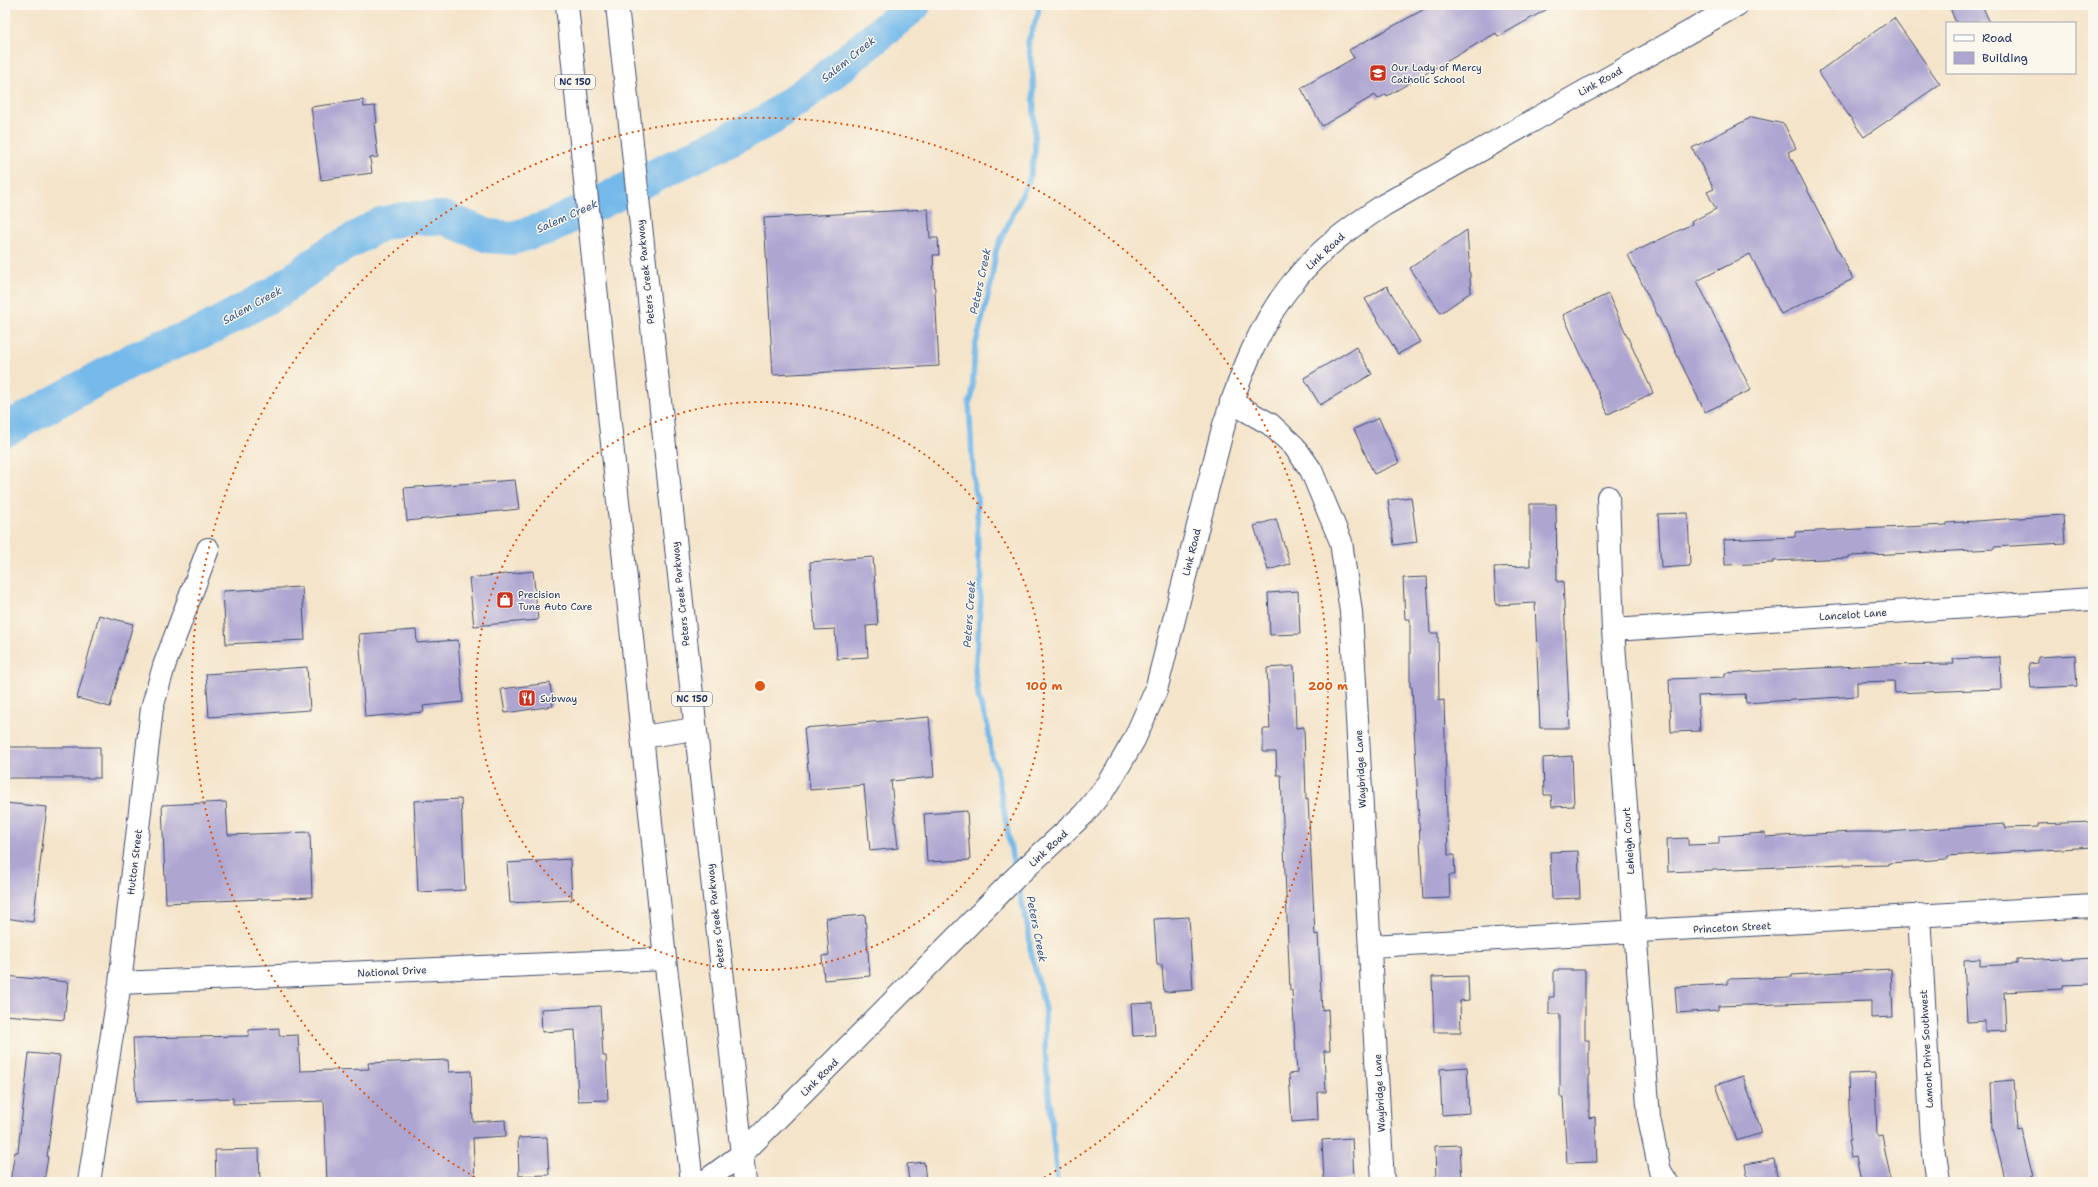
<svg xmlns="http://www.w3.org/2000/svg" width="2098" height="1187" viewBox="0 0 2098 1187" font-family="'Shantell Sans',sans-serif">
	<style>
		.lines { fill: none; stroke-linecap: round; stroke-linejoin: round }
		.stream { stroke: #74b9ea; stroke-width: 5.5 }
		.river { stroke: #74b9ea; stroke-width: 34 }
		.building { fill: #aea6d1 }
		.street-casing { stroke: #3c4a6e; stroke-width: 24 }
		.primary-casing { stroke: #3c4a6e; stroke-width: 24 }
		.street { stroke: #fff; stroke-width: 22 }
		.primary { stroke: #fff; stroke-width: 22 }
		.ring { fill: none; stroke: #de5710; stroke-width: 2; stroke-dasharray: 2 4 }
		.labels { text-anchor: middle; stroke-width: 3; stroke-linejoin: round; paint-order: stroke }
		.shield { fill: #fbf7ec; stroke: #5e6b89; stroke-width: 1 }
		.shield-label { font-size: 9px; font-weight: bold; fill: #1b2f5e }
		.poi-label { font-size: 10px; fill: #1b2f5e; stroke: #fbf7ec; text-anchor: start }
		.street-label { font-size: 10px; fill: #1b2f5e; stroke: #fbf7ec }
		.water-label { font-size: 11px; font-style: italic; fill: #365888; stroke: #fbf7ec }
		.centre { fill: #de5710; stroke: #fbf7ec; stroke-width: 2 }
		.ring-label { font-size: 12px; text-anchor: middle; font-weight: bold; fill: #de5710; stroke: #fbf7ec; stroke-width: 3; stroke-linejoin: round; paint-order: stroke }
	</style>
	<rect width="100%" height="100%" fill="#fbf7ec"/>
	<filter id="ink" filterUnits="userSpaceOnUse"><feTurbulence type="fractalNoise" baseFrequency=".025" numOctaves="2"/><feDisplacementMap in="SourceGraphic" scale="8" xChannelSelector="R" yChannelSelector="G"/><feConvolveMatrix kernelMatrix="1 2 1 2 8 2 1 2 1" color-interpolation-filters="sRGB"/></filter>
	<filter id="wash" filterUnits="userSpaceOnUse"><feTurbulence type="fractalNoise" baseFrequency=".012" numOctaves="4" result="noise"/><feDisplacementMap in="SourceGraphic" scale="16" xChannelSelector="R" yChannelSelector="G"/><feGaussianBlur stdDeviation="0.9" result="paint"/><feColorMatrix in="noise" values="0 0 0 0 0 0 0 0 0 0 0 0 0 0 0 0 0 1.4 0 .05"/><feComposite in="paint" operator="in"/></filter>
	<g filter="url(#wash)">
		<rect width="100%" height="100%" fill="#f4e4c9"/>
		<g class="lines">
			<path class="stream" d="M1016,869L1013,862L996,765L992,758L988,727L979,700L975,672L981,598L979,586L982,579L978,558L977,496L974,489L969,402L972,396L975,347L991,284L996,250L1029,180L1035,152L1033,76L1028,42L1038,14L1039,5
				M1018,884L1029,934L1030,948L1045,1010V1052L1057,1182"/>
			<path class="river" d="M5,430L136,358L207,330L277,292L328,254L381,224L407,218H444L488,236L513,238L547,228L767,121L831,74L914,5"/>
		</g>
		<g id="blocks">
			<path class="building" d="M1432,5H1554L1498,37L1496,33L1387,96L1386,94L1378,99L1375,95L1322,126L1301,88L1354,58L1349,50Z
				M1949,5H1982L1990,23H1956Z
				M1894,18L1940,84L1864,137L1818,72Z
				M363,100L364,107L375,106L377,123H374L378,157L370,158L372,173L321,180L311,107Z
				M1752,117L1784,124L1796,148L1788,152L1853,279L1781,314L1750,254L1697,281L1751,390L1705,412L1628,255L1692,224L1691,222L1716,209L1707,192L1714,189L1692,148Z
				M928,209L930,238H938L939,255H933L939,366L773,375L764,218Z
				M1467,230L1471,292L1441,313L1410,268Z
				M1387,286L1420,342L1398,354L1365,299Z
				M1608,294L1653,393L1608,414L1563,315Z
				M1356,347L1372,374L1320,405L1304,378Z
				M1379,418L1399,463L1374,474L1354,429Z
				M515,480L519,509L407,521L404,488Z
				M1411,497L1417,542L1394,545L1388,500Z
				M1530,504H1556L1557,582L1563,581L1570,728H1540L1535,603L1496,605L1494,567L1530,566Z
				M1688,513L1690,566L1661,568L1658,514Z
				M2063,515L2065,543L1994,547V549L1849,556V558L1773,561V563L1725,565L1724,540L1795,537V532L1947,525V523Z
				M1276,519L1290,564L1268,570L1254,526Z
				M873,557L878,625L866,626L868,657L837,659L835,629L815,630L810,562Z
				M533,571L538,620L474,626L469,578Z
				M1427,577L1430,633H1438L1439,701L1444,700L1448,855H1454L1455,875H1449L1450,898L1423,899L1412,687H1410V619H1405L1403,578Z
				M302,587L305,640L226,644L223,591Z
				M1298,591L1300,634L1270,635L1268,593Z
				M99,615L133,624L110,707L77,698Z
				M416,630L417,643L458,640L463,702L423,706L424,712L365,717L359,634Z
				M2075,655L2077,686L2031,688L2029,664L2038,663V657Z
				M2000,657L2001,689L1895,693L1894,681L1857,682V696L1746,703L1745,694L1698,696L1700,731L1671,732L1669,679L1725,677V673L1877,665L1954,664L1953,659Z
				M1294,666L1296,728L1304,727L1306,800L1308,799L1315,935L1318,934L1322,1010L1328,1009L1330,1051H1324L1326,1092H1317L1318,1120L1292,1122L1289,1074L1297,1073L1292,990H1290L1281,775H1277L1276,752H1263V729H1270L1267,668Z
				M307,667L310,710L209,717L206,674Z
				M550,683L553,706L505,713L501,689Z
				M929,717L934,777L891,781L898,848L870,851L864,785L810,790L804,728Z
				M5,747H100V778H5Z
				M1572,756L1574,806L1552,807L1551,795H1544L1543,758Z
				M461,799L465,890L418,892L414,801Z
				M226,802L228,835L310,832L312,897L166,903L162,805Z
				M5,803L47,807L33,922L5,918Z
				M967,811L970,860L927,862L924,814Z
				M2093,822V847L1947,856V859L1889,863V865L1845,866V864L1668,872L1667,839L1688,838V845L1719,844V836L1765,833V837L1851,832H1888L2005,824L2006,828L2038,827V824Z
				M1578,851L1580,898L1552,899L1550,852Z
				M570,859L572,900L510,903L507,863Z
				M865,915L870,976L824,980L822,956L829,955L826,918Z
				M1189,917L1193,990L1164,992L1162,965H1157L1154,919Z
				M2062,958V960L2093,958V984L2063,985V989L2004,992L2006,1031L1985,1032V1021L1967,1022L1964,960L1980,959V966L2017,964V960Z
				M1891,969L1893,1017L1871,1018V1001L1718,1006V1010L1677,1013L1675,987L1728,984V979L1792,977V975Z
				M1554,970H1585V1040H1589V1118L1595,1117L1597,1162L1567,1163L1563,1097H1560V1014H1549V997H1554Z
				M5,976L68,982L64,1020L5,1015Z
				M1468,976L1469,1000L1460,1001L1461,1032H1434L1432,977Z
				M1153,1003L1155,1035L1133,1036L1131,1004Z
				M600,1006L603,1056H606L608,1100L578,1101L575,1030L542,1032L541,1009Z
				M279,1028V1036L298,1035L300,1071L369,1069L368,1063L448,1060L449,1072L471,1071L473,1122L505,1120L506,1136L473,1138L475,1182H327L324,1101L233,1104V1098L136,1102L133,1038L249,1036V1030Z
				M29,1053L60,1056L47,1157H48L44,1182H10L15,1152H18Z
				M1467,1067L1469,1113L1442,1115L1440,1069Z
				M1875,1073L1877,1136L1882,1135L1891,1180L1861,1182L1856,1156L1851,1157L1848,1141H1850L1848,1074Z
				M1743,1076L1762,1133L1736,1141L1716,1085Z
				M2014,1080L2017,1129L2021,1128L2033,1175L2006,1182L1993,1130L1991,1082Z
				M547,1137L549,1175L519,1176L518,1138Z
				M1352,1138L1354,1179L1324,1181L1322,1140Z
				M1460,1145L1462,1182H1436L1435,1146Z
				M259,1149L260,1182H216L215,1150Z
				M1774,1159L1778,1182H1748L1745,1164Z
				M924,1162L926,1182H909L907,1164Z"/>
		</g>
	</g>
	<g filter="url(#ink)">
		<use href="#blocks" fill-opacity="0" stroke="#3c4a6e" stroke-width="1"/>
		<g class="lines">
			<defs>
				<path id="street" d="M1231,402L1270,424L1294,446L1311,470L1341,542L1351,612L1383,1182
					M1608,497L1613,630L1649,1118L1660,1171L1667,1182
					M1613,630L2093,599
					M1919,915L1932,1140L1938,1182
					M1371,946L2093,906
					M120,983L665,959
					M89,1182L120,983L152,708L164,666L208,549
					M704,1182L742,1154L1016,877L1084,814L1109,783L1134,740L1156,690L1223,428C1240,376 1260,321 1296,279C1320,249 1352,226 1384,205L1737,5"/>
				<path id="primary" d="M567,5L665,959L692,1182
					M617,5L745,1182
					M642,737L695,729"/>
			</defs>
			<use href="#street" class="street-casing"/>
			<use href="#primary" class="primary-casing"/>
			<use href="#street" class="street"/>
			<use href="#primary" class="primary"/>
		</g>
	</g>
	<g class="ring">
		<circle cx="760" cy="686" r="284"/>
		<path d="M480 1180A568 568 0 1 1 1040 1180"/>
	</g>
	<defs>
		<symbol id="school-square" viewBox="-11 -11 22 22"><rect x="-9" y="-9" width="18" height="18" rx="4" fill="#c8321e" stroke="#fbf7ec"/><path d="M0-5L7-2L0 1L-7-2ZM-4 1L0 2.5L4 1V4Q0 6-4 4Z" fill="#fff"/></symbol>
		<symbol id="shop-square" viewBox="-11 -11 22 22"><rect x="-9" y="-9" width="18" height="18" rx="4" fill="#c8321e" stroke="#fbf7ec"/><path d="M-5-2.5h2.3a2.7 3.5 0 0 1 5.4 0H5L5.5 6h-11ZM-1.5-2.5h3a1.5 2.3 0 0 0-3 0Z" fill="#fff"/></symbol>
		<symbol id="restaurant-square" viewBox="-11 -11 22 22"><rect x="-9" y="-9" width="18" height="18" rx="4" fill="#c8321e" stroke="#fbf7ec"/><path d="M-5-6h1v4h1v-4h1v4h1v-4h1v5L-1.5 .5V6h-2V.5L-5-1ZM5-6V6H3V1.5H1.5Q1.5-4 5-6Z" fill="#fff"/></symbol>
	</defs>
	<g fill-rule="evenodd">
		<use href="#school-square" x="1368" y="63" width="20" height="20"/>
		<use href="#shop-square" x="495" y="590" width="20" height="20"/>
		<use href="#restaurant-square" x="517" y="688" width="20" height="20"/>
	</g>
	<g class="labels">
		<g class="shield">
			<rect x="555" y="75" width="40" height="14" rx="3"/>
			<rect x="672" y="692" width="40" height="14" rx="3"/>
		</g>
		<g class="shield-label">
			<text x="575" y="85">NC 150</text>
			<text x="692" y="702">NC 150</text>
		</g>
		<g class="poi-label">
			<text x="1391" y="71">Our Lady of Mercy<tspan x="1391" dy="12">Catholic School</tspan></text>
			<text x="518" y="598">Precision<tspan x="518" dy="12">Tune Auto Care</tspan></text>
			<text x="540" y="702">Subway</text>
		</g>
		<g class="street-label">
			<text transform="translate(1600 81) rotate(-29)" y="4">Link Road</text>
			<text transform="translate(1325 251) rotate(-43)" y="4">Link Road</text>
			<text transform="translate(645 272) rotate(-96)" y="4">Peters Creek Parkway</text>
			<text transform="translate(1191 552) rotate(-76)" y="4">Link Road</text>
			<text transform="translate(680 594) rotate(-96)" y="4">Peters Creek Parkway</text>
			<text transform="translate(1853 614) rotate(-4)" y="4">Lancelot Lane</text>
			<text transform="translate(1360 769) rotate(-93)" y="4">Waybridge Lane</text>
			<text transform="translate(1628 841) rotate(-94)" y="4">Leheigh Court</text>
			<text transform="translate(1048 848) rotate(-43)" y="4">Link Road</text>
			<text transform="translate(134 862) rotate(-83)" y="4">Hutton Street</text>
			<text transform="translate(715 916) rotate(-96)" y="4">Peters Creek Parkway</text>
			<text transform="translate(1732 927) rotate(-3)" y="4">Princeton Street</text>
			<text transform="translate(392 971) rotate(-3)" y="4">National Drive</text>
			<text transform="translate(1926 1049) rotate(-93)" y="4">Lamont Drive Southwest</text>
			<text transform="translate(819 1077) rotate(-45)" y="4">Link Road</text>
			<text transform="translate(1379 1093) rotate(-93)" y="4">Waybridge Lane</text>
		</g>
		<g class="water-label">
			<text transform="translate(848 59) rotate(-39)" y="4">Salem Creek</text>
			<text transform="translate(567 216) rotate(-24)" y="4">Salem Creek</text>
			<text transform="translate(980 281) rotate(-78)" y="4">Peters Creek</text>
			<text transform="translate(252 305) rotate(-29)" y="4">Salem Creek</text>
			<text transform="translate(969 614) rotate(-86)" y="4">Peters Creek</text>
			<text transform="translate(1037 929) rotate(79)" y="4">Peters Creek</text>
		</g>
	</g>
	<circle cx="760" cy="686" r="6" class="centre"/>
	<g class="ring-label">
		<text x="1044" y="690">100 m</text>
		<text x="1328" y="690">200 m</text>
	</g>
	<rect width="2098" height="1187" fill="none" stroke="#fbf7ec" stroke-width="20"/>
	<rect x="1946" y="22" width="130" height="52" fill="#fbf7ec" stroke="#a1a7b3"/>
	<rect x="1954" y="35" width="20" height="6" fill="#ffffff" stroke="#a1a7b3"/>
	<text x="1982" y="42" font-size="12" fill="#1b2f5e">Road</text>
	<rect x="1954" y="52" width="20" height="12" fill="#aea6d1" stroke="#a1a7b3"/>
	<text x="1982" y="62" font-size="12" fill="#1b2f5e">Building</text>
</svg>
